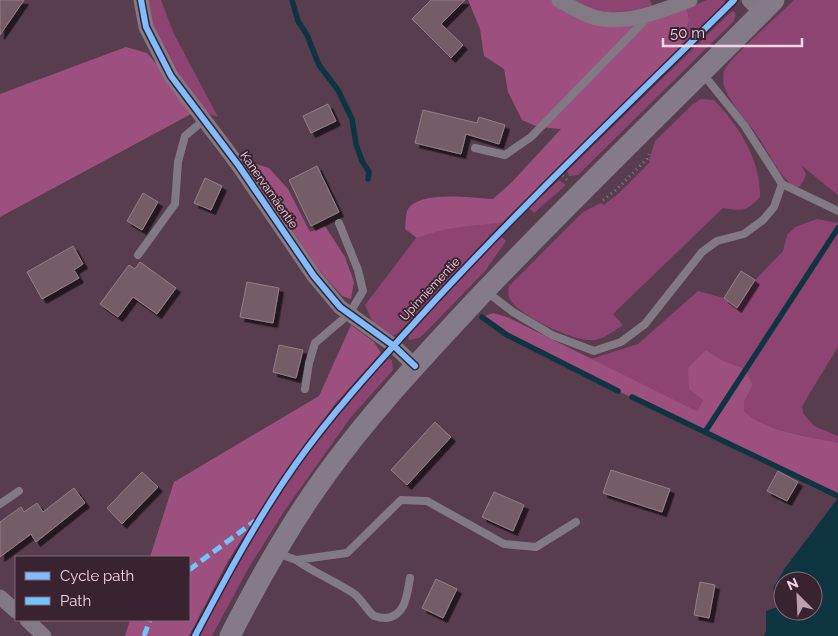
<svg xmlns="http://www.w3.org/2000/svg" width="838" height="636" viewBox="0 0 838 636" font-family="Raleway,sans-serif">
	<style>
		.green { fill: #8d4470 }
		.forest { fill: #9d507e }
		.water { fill: #0e3442; fill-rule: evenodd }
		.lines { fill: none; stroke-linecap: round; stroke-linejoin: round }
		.stream { stroke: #0e3442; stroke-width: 5.5 }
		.building { fill: #745d67; stroke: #967e88; filter: url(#shadow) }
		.path { stroke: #847c85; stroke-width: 3; stroke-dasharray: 1 4; stroke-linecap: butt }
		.service { stroke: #817984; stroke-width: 8 }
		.minor { stroke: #817984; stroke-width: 15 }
		.secondary { stroke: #857b88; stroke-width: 21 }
		.quiet { stroke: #73c3fd; stroke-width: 5; stroke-dasharray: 10 5; stroke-linecap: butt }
		.cycleway-casing { stroke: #3a2330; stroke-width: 9 }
		.cycleway { stroke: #80bcff; stroke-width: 6 }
		.labels { text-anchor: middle; stroke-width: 4; stroke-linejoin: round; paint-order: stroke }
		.street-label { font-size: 12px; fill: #f4d5e5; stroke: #3a2330 }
	</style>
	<defs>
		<filter id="shadow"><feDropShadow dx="4.5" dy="4.5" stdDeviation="0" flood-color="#0009"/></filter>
	</defs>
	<rect width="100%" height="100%" fill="#573d4d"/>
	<path class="green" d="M143,0H161L174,34L218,117L201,111L154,36Z
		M571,0H650L652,5C643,10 616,13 605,12C594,10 581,5 571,0Z
		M707,0H725V4L680,48L689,21L687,8Z
		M794,0H838V195L802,166L806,174L804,180L799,187H794C776,172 769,152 756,134C746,119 730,104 724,86C723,83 723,75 724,71C729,58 781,13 794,0Z
		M732,11L735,12L736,15L733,22L578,175L569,176L567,171Z
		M701,99L714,100C739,126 761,160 760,197C746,212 743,211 723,208L613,314L623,325C614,331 605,338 595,340C576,343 522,317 511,301C508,297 508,291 509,286L583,212L601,203L604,205L619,193L650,162L649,160L655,141L693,104Z
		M559,180L566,185L534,213L529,208Z
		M817,219L838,223V347L811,391L802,407L803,413L814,426L838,436V443C809,436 765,432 744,411V402L753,385L746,369L724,361L706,350L703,400L697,411L591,359L638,344L698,291L724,298L737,308L755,280L783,251L787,235L795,227Z
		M502,223L397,334L391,336L373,323L365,305L416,238L437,230L464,225Z
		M501,236L506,241L485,271L424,334L419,338L409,340L408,335Z
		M387,358L392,360L393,370L351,417L285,510L248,569L212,636H199C223,590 249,543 277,499C308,450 347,405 384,359Z"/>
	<path class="forest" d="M468,0H552L595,24L687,8L689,21L680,48L502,223C472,225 445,227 417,238L405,229C406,223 405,214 408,209C421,190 472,198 493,199L512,182L561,129L538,127L522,120L508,92L504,69L484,56L480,29Z
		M126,47L147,53L166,75L191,114L0,217V94Z
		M256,164L269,168L288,189L310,232L325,226L345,257L354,282L351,299L342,296L319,270L271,199L254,171Z
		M493,313L507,317L697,411L703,400L689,389L688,368L706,350L724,361L746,369L753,385L744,402V411C765,432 809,436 838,443V496L618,391L507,335L482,317Z
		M351,325L374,342L381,353L335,404L282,476L228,561L189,636H125L130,620H189V557H150L174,482L319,396Z"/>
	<path class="water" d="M838,498V636H764L766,631V611L780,606L773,588L785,568ZM783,581H813V611H783Z"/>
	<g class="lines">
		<path class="stream" d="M292,0L298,21L307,35L319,65L338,90L352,119L356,144L362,161L369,172L368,179
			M482,317L507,335L618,391
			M632,397L838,496
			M705,432L838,228"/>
	</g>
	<path class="building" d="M0,0H24L0,35Z
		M431,0H465L441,24L463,45L451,58L412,19Z
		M328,104L336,121L311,133L303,116Z
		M423,110L477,123L479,117L505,125L499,144L466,134L461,154L415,143Z
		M317,166L339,212L311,226L289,180Z
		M205,178L222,186L211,210L194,203Z
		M143,193L158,202L142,230L127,221Z
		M73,246L83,264L74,270L79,278L42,299L27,272Z
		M140,262L176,288L157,314L133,297L118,317L100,304L129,265L135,269Z
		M741,271L755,280L737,308L724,298Z
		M247,282L279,288L273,323L240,317Z
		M279,345L303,350L296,378L273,372Z
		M435,422L451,437L407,485L391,470Z
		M611,470L670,489L662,512L603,493Z
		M778,471L798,482L787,501L767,491Z
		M142,472L158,487L122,524L107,508Z
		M74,488L85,503L36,542L31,534L0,557V522L21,507L24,512L37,503L43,512Z
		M494,492L524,505L513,531L482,517Z
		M436,579L457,589L443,618L422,608Z
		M700,582L715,585L709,618L694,615Z"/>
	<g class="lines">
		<path class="path" d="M559,172L567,180
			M603,200L616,190L647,159L649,154"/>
		<path class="service" d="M703,74L744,125L782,184L838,211
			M475,148L505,155L531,137L648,17
			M138,255L175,204L178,162L185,136L204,120
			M487,292L513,312L552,335L594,351L621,342L645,324L702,252L717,241L744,234L763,220L774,207L782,184
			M305,389L309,363L315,343L349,314L363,291L358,270L339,223
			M0,504L19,491
			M277,553L296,560L347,553L401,500L427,501L504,544L536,547L576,522
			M296,560C315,573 334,581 353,593C361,598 369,613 374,616C377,617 383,618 386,618C406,616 407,594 410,578"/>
		<path class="minor" d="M141,0L146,27L171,76L239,166L314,276L340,307L394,346L415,366
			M559,0C572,7 587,17 602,19C632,23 663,10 690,0
			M749,0L761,13
			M0,597L16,611
			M27,620L44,636"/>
		<path class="secondary" d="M230,636C258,581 288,527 325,476C371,412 425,355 479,297C575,196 676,99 774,0"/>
		<path class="quiet" d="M189,570L255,521
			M144,636L150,620"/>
		<defs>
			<path id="cycleway" d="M141,0L146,27L171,76L239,166L314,276L340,307L394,346L415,366
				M195,636C226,577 257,519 295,465C331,414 375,366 417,320C518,209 627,106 734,0"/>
		</defs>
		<use href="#cycleway" class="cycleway-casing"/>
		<use href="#cycleway" class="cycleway"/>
	</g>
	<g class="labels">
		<g class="street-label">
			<text transform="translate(269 190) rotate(55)" y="4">Kanervamäentie</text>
			<text transform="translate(430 289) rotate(-47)" y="4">Upinniementie</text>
		</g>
	</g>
	<rect x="15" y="556" width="175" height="65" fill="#3a2330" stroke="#846a78"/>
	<rect x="25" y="572" width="25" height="8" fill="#80bcff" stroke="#846a78"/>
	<text x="60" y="581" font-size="15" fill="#f4d5e5">Cycle path</text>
	<rect x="25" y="597" width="25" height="8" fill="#73c3fd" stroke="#846a78"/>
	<text x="60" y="606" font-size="15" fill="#f4d5e5">Path</text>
	<g transform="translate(798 596) rotate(336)"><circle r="24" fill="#3a2330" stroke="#846a78"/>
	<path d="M0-4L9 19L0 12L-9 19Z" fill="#bda0b0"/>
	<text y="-8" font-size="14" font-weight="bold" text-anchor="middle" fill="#f4d5e5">N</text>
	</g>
	<path d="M663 38v8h139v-8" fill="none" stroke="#f4d5e5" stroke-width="2.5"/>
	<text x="670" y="38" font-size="15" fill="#f4d5e5" stroke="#3a2330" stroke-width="4" paint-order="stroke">50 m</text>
</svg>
